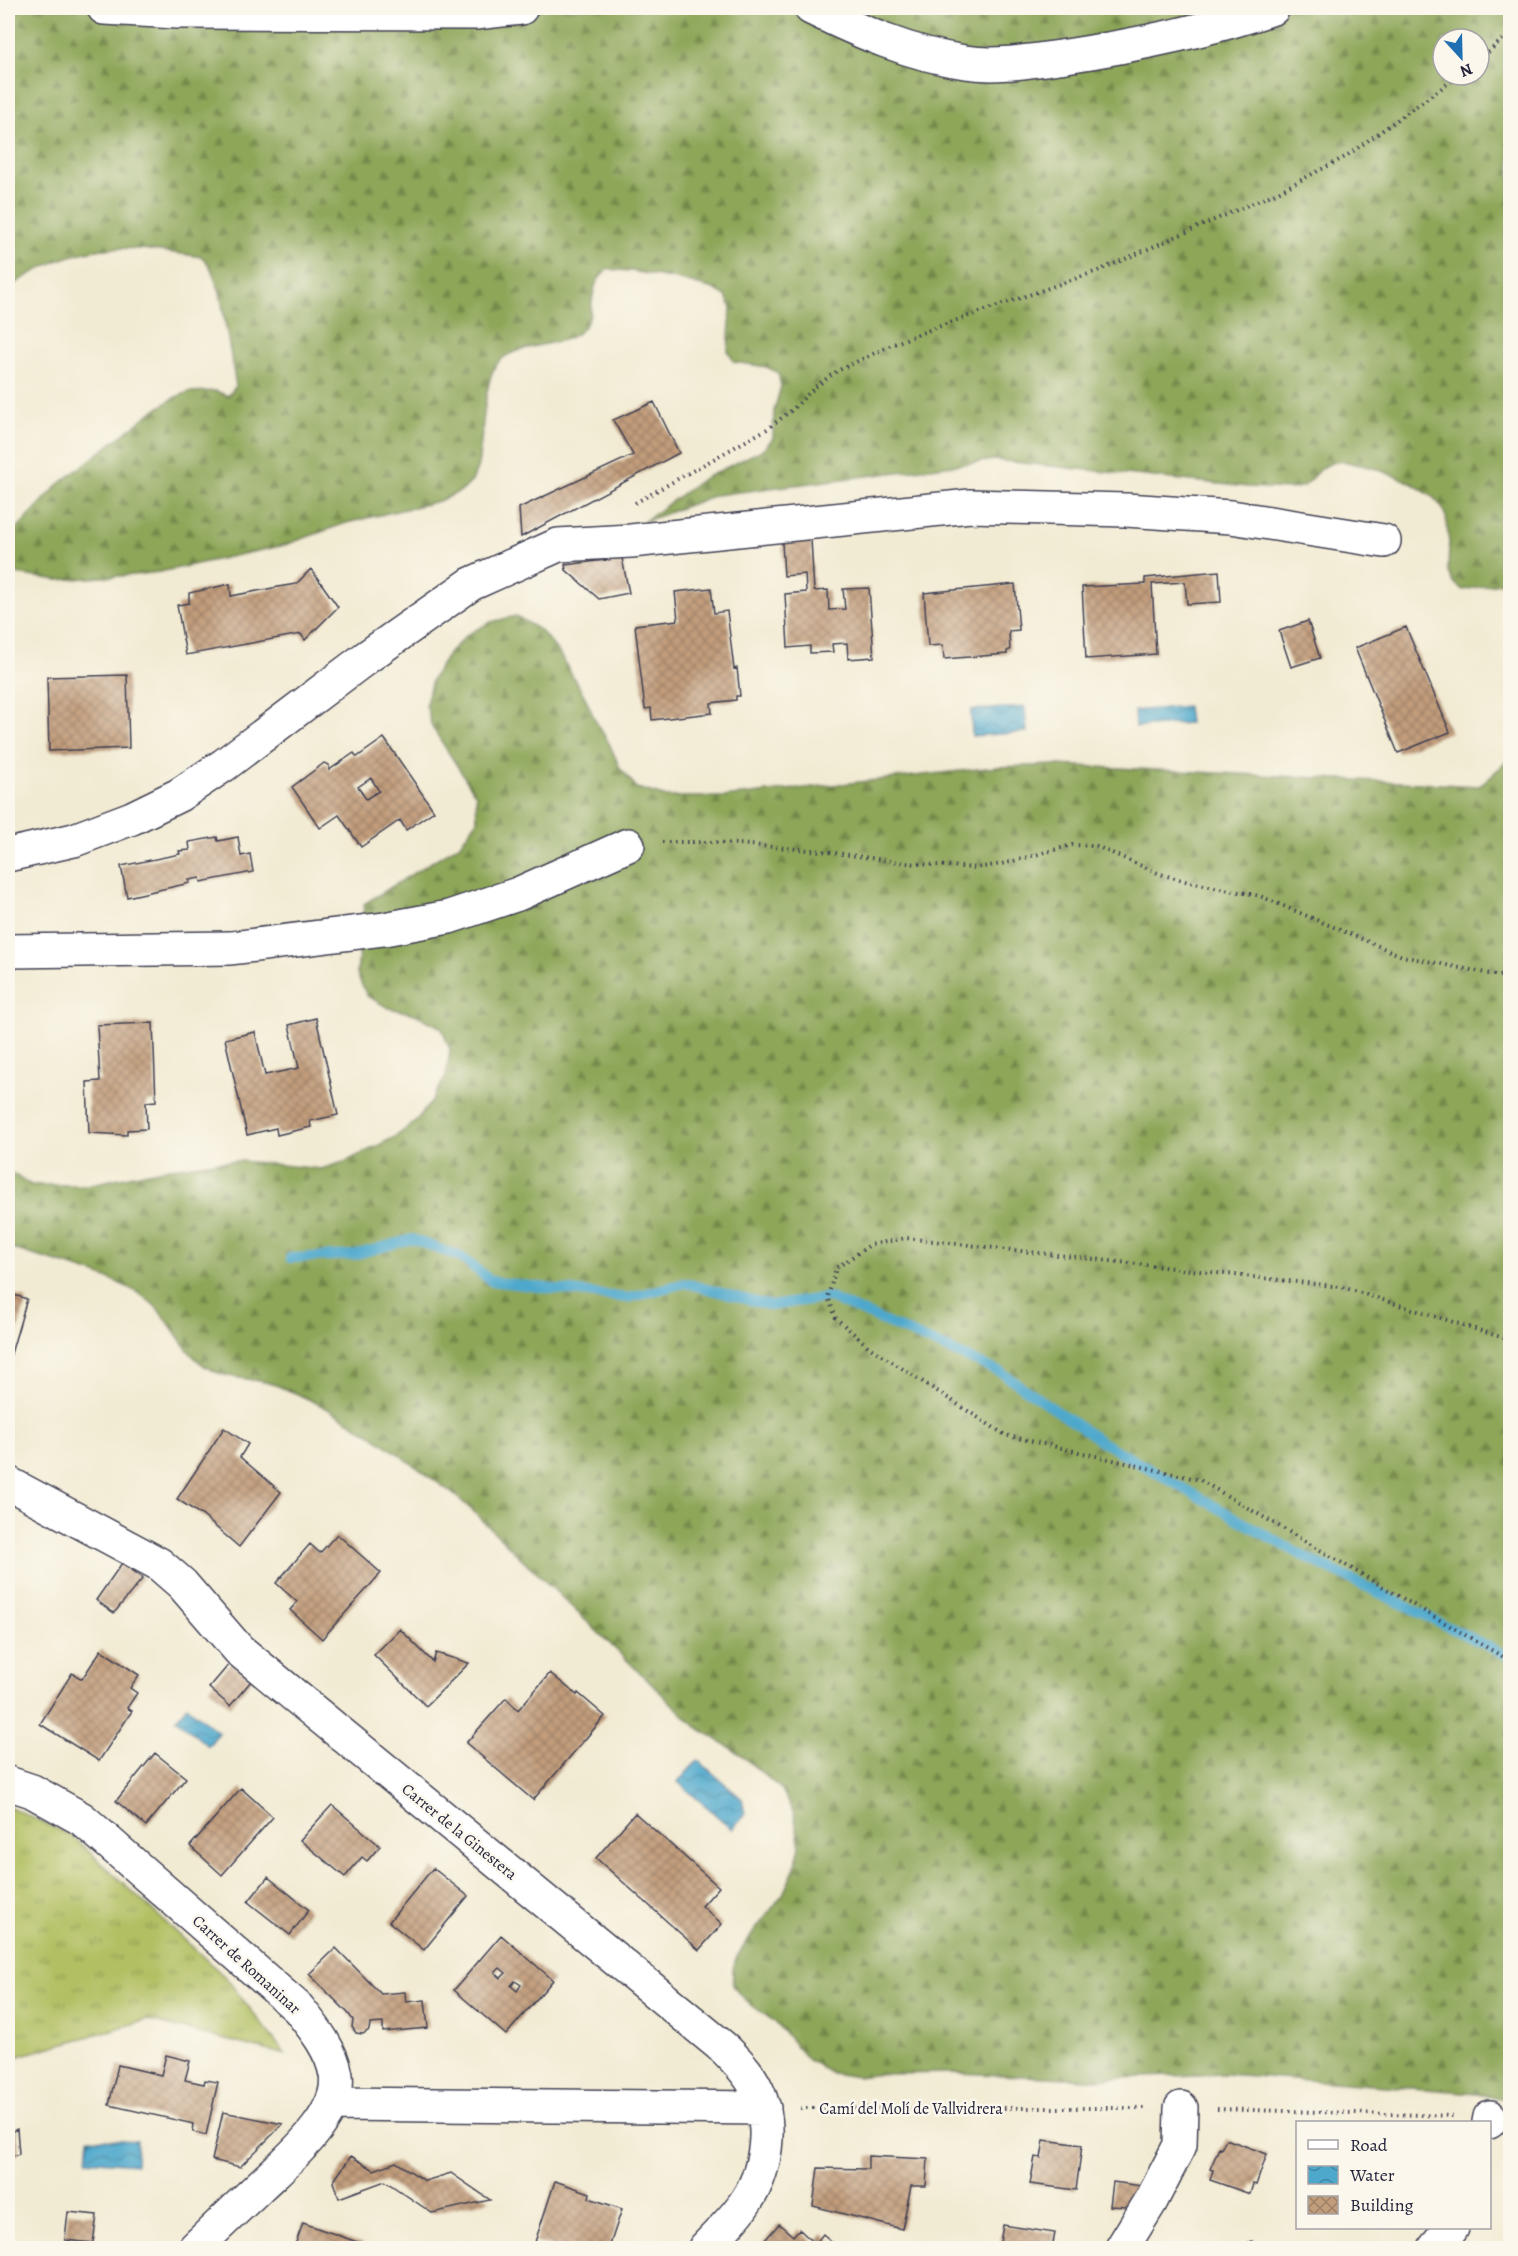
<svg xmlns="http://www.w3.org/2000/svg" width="1518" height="2256" viewBox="0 0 1518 2256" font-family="Alegreya,serif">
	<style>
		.grass { fill: url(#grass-tufts); stroke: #6a704e; stroke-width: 1.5 }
		.forest { fill: url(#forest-firs); stroke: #58644a; stroke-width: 1.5; fill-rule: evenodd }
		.water { fill: url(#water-waves); stroke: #386584; stroke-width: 1.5 }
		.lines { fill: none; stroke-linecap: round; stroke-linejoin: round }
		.stream { stroke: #4ea8cc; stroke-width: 10 }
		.building { fill: url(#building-cross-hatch); fill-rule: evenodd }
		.street-casing { stroke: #414052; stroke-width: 36 }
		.secondary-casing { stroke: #414052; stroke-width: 36 }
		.path { stroke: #414052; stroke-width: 4; stroke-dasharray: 1.5 4.5; stroke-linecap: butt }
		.street { stroke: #fff; stroke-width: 33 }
		.secondary { stroke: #fff; stroke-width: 33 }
		.labels { text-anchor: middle; stroke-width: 5; stroke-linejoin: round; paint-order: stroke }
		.street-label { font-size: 16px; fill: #22223b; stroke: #fbf7ec }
	</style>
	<defs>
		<pattern id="grass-tufts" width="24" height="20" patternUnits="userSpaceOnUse" patternTransform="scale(1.5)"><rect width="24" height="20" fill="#b2bf62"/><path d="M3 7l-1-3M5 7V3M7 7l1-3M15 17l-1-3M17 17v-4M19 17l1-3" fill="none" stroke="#909b52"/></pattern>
		<pattern id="forest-firs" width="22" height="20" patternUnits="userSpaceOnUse" patternTransform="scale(1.5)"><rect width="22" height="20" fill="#8da658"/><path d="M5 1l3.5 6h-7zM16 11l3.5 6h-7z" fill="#73874a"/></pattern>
		<pattern id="water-waves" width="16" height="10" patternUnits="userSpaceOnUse" patternTransform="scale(1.5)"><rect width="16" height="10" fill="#4ea8cc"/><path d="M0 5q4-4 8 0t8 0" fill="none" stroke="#4088a7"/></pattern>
		<pattern id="building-cross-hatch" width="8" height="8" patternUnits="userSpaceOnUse" patternTransform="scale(1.5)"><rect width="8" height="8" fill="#c29d7c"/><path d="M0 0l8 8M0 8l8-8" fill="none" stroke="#9d8067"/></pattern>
	</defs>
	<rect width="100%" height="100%" fill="#fbf7ec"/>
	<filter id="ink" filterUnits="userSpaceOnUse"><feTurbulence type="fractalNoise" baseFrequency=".0167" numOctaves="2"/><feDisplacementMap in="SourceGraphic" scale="12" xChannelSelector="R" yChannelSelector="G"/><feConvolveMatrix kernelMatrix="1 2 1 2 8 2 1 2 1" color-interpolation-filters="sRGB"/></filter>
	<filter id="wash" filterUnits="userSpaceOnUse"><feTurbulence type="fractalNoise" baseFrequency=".008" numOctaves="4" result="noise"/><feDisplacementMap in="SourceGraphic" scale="24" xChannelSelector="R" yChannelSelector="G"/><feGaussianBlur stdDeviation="1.35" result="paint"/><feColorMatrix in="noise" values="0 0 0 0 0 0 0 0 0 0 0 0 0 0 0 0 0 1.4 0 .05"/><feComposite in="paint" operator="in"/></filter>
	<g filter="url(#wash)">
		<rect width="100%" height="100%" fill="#f2ebd3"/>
		<path class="grass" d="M8,1806L72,1836L226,1978L286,2055L147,2020L8,2059Z"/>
		<path class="forest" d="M8,8H1510V581L1463,590L1453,582L1448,570L1449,543L1446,517L1441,506L1433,497L1410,482L1374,468L1343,461L1331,463L1320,469L1304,486L1291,489L1248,487L994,460L716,495L643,522L703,479L764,449L773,438L774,411L781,386L778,373L767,367L734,362L728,351L731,308L726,296L714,289L676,279L632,271L607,269C603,274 598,279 596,284C589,301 595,318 580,331C567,343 544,343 528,348C516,351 503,355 496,365C483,383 483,445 477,469L472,481L463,490L439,501L346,523L285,545L160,572L134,575L58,580L8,573V538L59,484L153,411L176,397L189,392L216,391L228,396L236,386L220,292L210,266L202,257C117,244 83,239 8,288ZM1443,39H1479V75H1443Z
			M516,616L541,631L559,653L585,697L595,720L609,743L620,768L637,788L667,797H723L997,767L1056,765L1479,786L1510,759V2100L1477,2093L1225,2074L1090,2079L956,2073L881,2074L857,2077L832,2073L808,2060L775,2022L750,2004L732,1986L734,1961L750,1937L783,1894L794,1870L800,1846L794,1814L782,1790L740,1754L695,1726L486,1524C466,1502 443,1486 419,1469C376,1437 329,1405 278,1386C258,1378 235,1380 216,1372C182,1358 175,1321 148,1300C116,1274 47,1261 8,1247V1171L31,1185H87L163,1169L216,1162L242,1161L321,1169L347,1161L395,1137L415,1122L431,1102L446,1076L450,1050L442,1028L415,1014L389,1008L367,996L357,974L364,904L459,845L477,821L476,795L432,727L426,704L432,679L449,653L468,634L491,622Z"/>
		<path class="water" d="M1187,706L1189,723L1136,727L1134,711Z
			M1025,707L1027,732L972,736L971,710Z
			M187,1706L219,1733L208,1746L176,1719Z
			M698,1760L742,1799L745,1814L732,1829L678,1782Z
			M89,2138L137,2141L136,2164L87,2160Z"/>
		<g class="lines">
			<path class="stream" d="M290,1258L354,1255L412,1239L461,1257L491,1281L627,1298L685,1283L771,1306L828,1297L1002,1373L1102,1442L1301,1555L1510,1657"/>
		</g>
		<g id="blocks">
			<path class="building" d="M654,402L679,453L521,537L519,508L633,455L613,420Z
				M811,539L814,591L828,590L829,610L845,609L843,589L869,588L874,657L848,659L847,643L832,644L833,652L810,653V646L788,648L785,594L806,592L805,574L784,576L782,542Z
				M622,558L629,593L599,599L566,570L565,565Z
				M311,569L338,607L305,640L301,634L186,655L177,605L189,603V593L230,584L231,596L278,587L296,584Z
				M1219,571L1221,602L1187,604L1185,582L1152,584L1156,654L1086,659L1082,587L1145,584V578Z
				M1015,584L1019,630L1009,631L1010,650L1007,651V654L944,659L943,645L928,646L924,593Z
				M711,588L714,613L727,611L734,669L737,668L740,696H736V700L711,703L712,713L652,720L651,708L645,709L635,625L678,620L675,592Z
				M1308,621L1320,658L1291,667L1279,631Z
				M1406,627L1450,732L1398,753L1355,648Z
				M127,675L129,748L49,751L47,677Z
				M384,738L434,811L406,830L400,820L361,847L339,815L320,828L292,787L324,763L329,765V770L354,753L357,757ZM371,778L379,791L366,799L358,787Z
				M217,837L218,841L238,837L241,856L250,854L253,872L201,882L200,878L189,880L190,883L127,897L121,866L180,854L179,851L190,850L189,842Z
				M316,1018L338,1115L310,1121L311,1127L277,1135L276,1128L247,1135L225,1039L255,1032L265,1075L299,1068L289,1025Z
				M153,1023L156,1101L146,1102L147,1129L127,1130V1135L89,1133L87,1082L100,1081L97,1025Z
				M8,1293L27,1299L8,1364Z
				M224,1428L248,1444L240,1457L281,1492L239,1547L203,1516L177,1499Z
				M337,1534L381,1573L322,1639L290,1610L297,1602L276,1583L310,1544L320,1553Z
				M122,1563L143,1578L114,1613L96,1600Z
				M400,1629L433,1662L436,1653L469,1663L426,1706L374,1655Z
				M101,1650L139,1675L130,1688L137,1693L127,1708L132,1711L99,1761L40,1724L72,1673L82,1679Z
				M231,1662L252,1680L230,1706L209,1688Z
				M550,1673L577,1695L578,1693L605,1716L533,1800L466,1743L506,1698L518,1710Z
				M155,1753L186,1778L146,1826L116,1801Z
				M241,1788L273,1817L222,1875L190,1846Z
				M332,1805L380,1846L367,1861L362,1857L345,1877L300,1840Z
				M635,1813L719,1887L702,1906L722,1924L699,1950L596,1858Z
				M433,1868L468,1896L424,1950L389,1922Z
				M268,1877L309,1910L290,1935L248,1902Z
				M501,1935L553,1980L506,2035L454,1990ZM500,1968L506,1973L501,1978L495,1973ZM515,1981L521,1985L517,1991L511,1986Z
				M336,1948L381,1994L405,1992L406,2002L425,2000L428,2028L383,2032V2023L370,2024L369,2030L363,2034L356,2033L352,2027L353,2020L348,2013L309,1974Z
				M166,2055L190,2061L185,2080L204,2084L205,2080L218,2082L206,2135L193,2132L194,2124L109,2105L118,2065L161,2075Z
				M223,2112L283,2124L240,2167L212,2160Z
				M17,2129L19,2154L8,2158V2133Z
				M1226,2139L1267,2154L1256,2185L1253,2184L1250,2194L1210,2180L1213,2170L1210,2169L1219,2148L1221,2149Z
				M1044,2140L1082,2145L1076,2190L1030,2184L1035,2157L1041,2158Z
				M351,2156L374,2170L396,2162L425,2181L451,2173L490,2200L432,2213L385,2181L339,2198L333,2182Z
				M868,2156L928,2159L926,2186H911L902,2229L813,2206L818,2168L868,2169Z
				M555,2181L590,2193L589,2198L622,2209L609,2248H551L552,2247L535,2242Z
				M1113,2182L1142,2186L1128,2207L1110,2206Z
				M68,2212L97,2215L93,2243L65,2240Z
				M303,2223L363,2244L361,2248H294Z
				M779,2224L793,2236L799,2229L815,2244L823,2234L839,2248H758Z
				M1003,2225L1055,2233L1052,2248H999Z
				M1252,2241L1258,2248H1241Z"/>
		</g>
	</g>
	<g filter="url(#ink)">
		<use href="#blocks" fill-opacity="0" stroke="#414052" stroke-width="1.5"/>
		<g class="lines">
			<defs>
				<path id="street" d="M8,855L74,840L132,818L179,795L224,765L367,657L471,584L558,545L631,541L970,506L1126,510L1231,517L1384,541
					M8,951L231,948L384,929L449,917L518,894L628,845
					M8,1483L159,1564L182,1584L239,1650L725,2049C736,2060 747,2071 754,2084C775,2122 767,2174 742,2207C731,2222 717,2235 705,2248
					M8,1783L32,1791L82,1819L298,2008C314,2028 332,2050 336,2075C342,2117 285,2162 258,2188C237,2208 216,2228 195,2248
					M332,2104L764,2108
					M1489,2122L1490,2117
					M1122,2248L1151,2201L1180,2145L1181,2108
					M1435,2248L1452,2228"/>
				<path id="secondary" d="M104,8L177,12L475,13L521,8
					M811,8C860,32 910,54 965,62C997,67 1029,61 1060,57C1132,46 1205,32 1273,8"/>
			</defs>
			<use href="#street" class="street-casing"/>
			<use href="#secondary" class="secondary-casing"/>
			<path class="path" d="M1479,60L1510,33
				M635,503L767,429L792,410L815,387L837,371L898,342L937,327L1100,270L1278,192L1345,157L1460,75
				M662,842H713L822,851L905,863L976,868L1002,864L1072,845L1096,846L1160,874L1189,882L1260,896L1402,956L1510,978
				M1510,1340L1342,1287L906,1238L870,1245L836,1268L828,1297L836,1318L869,1347L1005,1435L1200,1480L1510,1661
				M800,2108H1147
				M1217,2109L1456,2116"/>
			<use href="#street" class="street"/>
			<use href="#secondary" class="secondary"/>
		</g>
	</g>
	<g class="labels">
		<g class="street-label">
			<text transform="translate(460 1831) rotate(39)" y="6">Carrer de la Ginestera</text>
			<text transform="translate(247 1964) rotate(42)" y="6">Carrer de Romaninar</text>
			<text x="911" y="2114">Camí del Molí de Vallvidrera</text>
		</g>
	</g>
	<rect width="1518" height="2256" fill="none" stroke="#fbf7ec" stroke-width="30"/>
	<rect x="1296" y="2121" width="195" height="108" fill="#fbf7ec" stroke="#a4a2a5" stroke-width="1.5"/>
	<rect x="1308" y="2140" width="30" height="9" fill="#ffffff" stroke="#a4a2a5" stroke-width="1.5"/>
	<text x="1350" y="2151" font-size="18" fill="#22223b">Road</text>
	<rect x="1308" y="2166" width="30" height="18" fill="url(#water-waves)" stroke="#a4a2a5" stroke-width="1.5"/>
	<text x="1350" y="2181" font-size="18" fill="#22223b">Water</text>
	<rect x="1308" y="2196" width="30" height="18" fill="url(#building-cross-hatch)" stroke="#a4a2a5" stroke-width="1.5"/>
	<text x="1350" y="2211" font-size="18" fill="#22223b">Building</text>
	<g transform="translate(1461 57) rotate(158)"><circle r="28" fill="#fbf7ec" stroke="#a4a2a5" stroke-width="1.5"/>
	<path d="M0-4.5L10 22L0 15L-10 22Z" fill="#1f6fb2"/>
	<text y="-9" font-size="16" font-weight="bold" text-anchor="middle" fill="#22223b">N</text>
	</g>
</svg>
